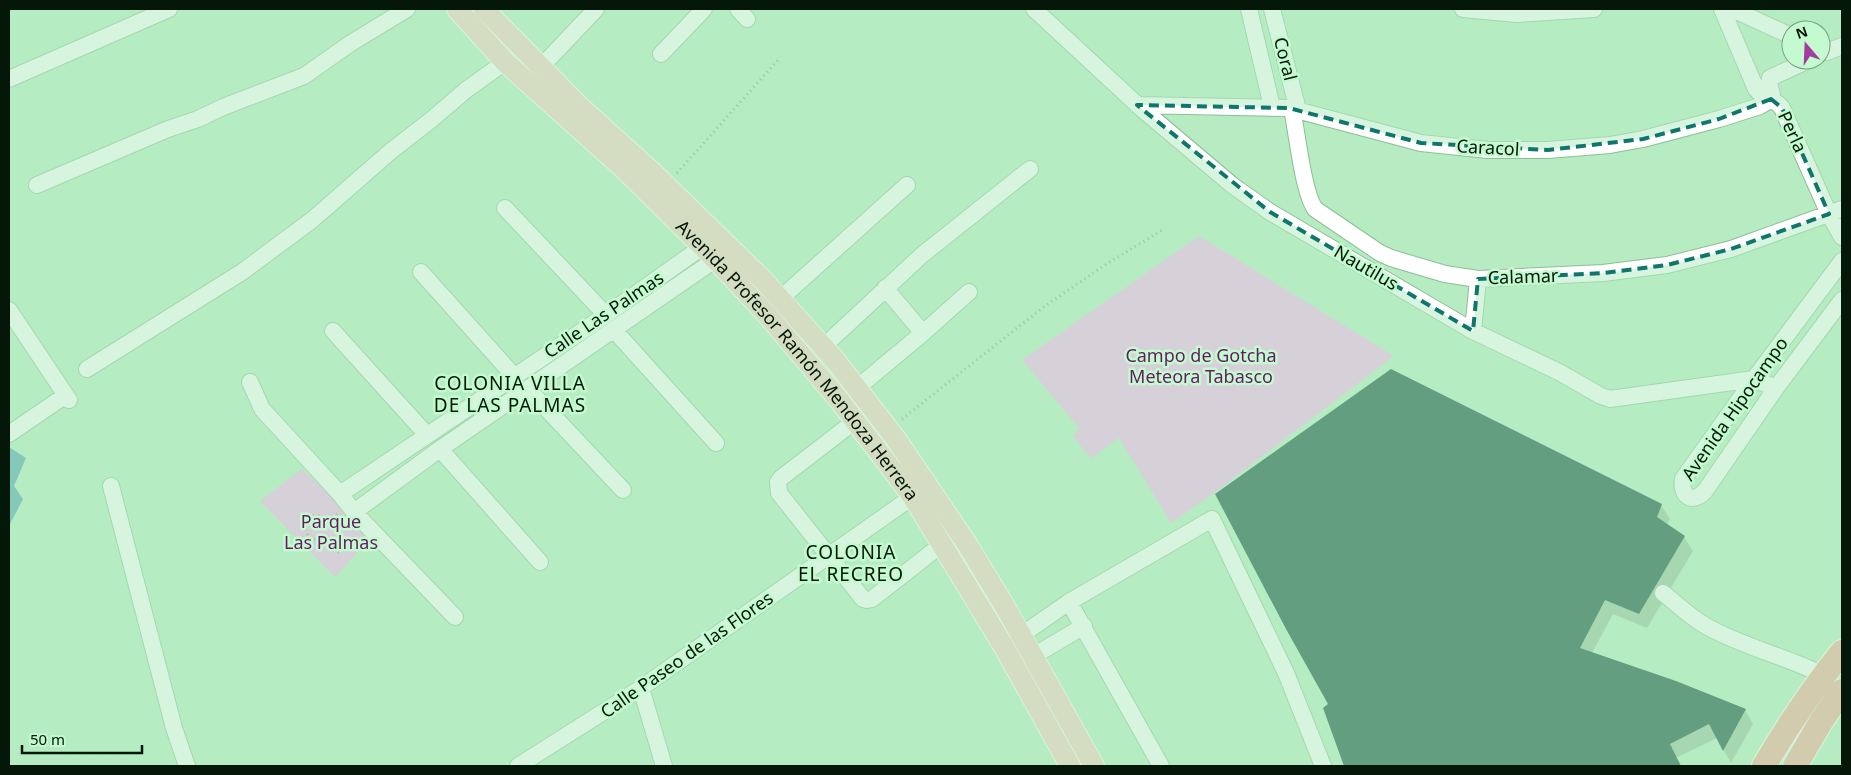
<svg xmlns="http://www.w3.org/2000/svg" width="1851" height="775" viewBox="0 0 1851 775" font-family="'Noto Sans',sans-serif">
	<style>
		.green { fill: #fdaef3 }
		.water { fill: #469cac }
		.shadow { fill: #0003 }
		.building { fill: #003e2f }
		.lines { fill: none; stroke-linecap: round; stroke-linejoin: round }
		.minor-casing { stroke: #8bbf97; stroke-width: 18 }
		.major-casing { stroke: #fff; stroke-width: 22 }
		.highway-casing { stroke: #fff; stroke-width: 26 }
		.path { stroke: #6e9577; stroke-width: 3; stroke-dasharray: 1 4; stroke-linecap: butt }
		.minor { stroke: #fff; stroke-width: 16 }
		.major { stroke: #f8c8bf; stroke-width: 20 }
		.highway { stroke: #f3a394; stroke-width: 24 }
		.marked { fill: none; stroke: #0f766e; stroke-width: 4; stroke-dasharray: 10 6; stroke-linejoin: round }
		.labels { text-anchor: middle; stroke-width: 5; stroke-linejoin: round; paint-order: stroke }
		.street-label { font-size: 18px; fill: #041709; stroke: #c3facf }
		.park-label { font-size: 18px; fill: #661a61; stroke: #c3facf }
		.neighbourhood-label { font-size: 19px; letter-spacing: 1px; fill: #041709; stroke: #c3facf }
	</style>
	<rect width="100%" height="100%" fill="#b7ecc2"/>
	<path class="green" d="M1199,236L1394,356L1213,494L1171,523L1119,438L1091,458L1073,437L1079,428L1022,360Z
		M302,469L336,500L370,539L335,577L260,501Z"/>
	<path class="water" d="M9,447L26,458L14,486L23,499L9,526Z"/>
	<path class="shadow" d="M1661,505L1670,519L1667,525L1684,537L1693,551L1647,628L1613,614L1592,653L1745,710L1753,724L1731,763L1717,738L1676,758L1681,766H1346L1324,708Z"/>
	<path class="building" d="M1391,369L1662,504L1657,517L1685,536L1639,614L1605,600L1580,648L1676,681L1746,709L1723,751L1709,724L1670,744L1681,766H1344L1323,708L1328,704L1286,629L1215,494Z"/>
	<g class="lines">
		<defs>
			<path id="minor" d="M738,9L747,19
				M1034,9L1142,109L1232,185L1270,212L1473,331L1559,372L1601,396L1610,399L1754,379L1776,388
				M1249,9L1272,107
				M1272,9L1298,110
				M1463,9L1517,14L1594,9
				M1722,9L1756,89C1763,99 1775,98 1782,108L1829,214L1842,237
				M1732,9L1791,36
				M1821,50L1827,52L1842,46
				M661,54L704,9
				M541,67L596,9
				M9,79L169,9
				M1137,105L1289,108L1421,143L1488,150H1548L1610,145L1643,139L1719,119L1760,106L1768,101L1772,95L1769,83L1770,78L1809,60
				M1292,109C1297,132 1303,192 1315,209L1380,253L1391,258L1445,274L1478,279L1603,273L1667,265L1731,249L1842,209
				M37,185L168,129L198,119L223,107L304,76L351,43L407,9
				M505,208L606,315
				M1842,261L1754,379L1683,479C1680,496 1692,505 1705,491L1776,388L1842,300
				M421,272L514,376
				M885,288L923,333
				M780,299L907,185
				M9,310L69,400
				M614,330L716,443
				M333,331L427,435
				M1473,331L1478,279
				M823,347L922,255L1030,169
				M87,369L242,272L312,220L391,151L431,120L466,90L505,62
				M250,382L262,409L340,494L354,512L455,617
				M857,388L923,333L969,292
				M528,389L623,490
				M855,421L781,478L778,482L779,493L863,599L867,600L872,599L941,545
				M9,434L66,395
				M440,449L540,562
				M111,486L174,728L187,766
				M340,494L606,315L712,240
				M354,512L440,449L725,253
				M1663,593C1677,604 1690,617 1706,626C1743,647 1785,656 1823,675
				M1069,602L1161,766
				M1004,647L1069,602L1212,519L1286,673L1323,766
				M1023,662L1084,626
				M641,688L664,766
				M518,766L641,688L922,490"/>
			<g id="major">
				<path id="s1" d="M457,9L505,62L622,167L716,260L769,317L839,400L913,497L1004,647L1070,766"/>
				<path d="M484,9L580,107L651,171L763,280L835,360L896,439L967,544L1007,610L1094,766"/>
			</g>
			<path id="highway" d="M1764,766C1787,727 1813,688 1842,652
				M1795,766L1822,720L1842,691"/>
		</defs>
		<use href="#minor" class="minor-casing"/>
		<use href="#major" class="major-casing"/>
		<use href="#highway" class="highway-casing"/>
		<path class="path" d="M677,173L778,60
			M902,419L1045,306L1108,263L1164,229
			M337,514L331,519L317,515L306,519L304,525L309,539L325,540L331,550L338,552L352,547L354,541L353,534
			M331,519L340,521"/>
		<use href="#minor" class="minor"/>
		<use href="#major" class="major"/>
		<use href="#highway" class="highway"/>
	</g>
	<path d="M0 0H1851V775H0ZM1771,99L1782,108L1829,214L1731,249L1667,265L1603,273L1478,279L1473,331L1270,212L1137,105L1289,108L1421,143L1548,150L1643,139L1719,119Z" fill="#b7ecc2" fill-opacity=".55" fill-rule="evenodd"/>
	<path class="marked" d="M1771,99L1782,108L1829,214L1731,249L1667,265L1603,273L1478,279L1473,331L1270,212L1137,105L1289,108L1421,143L1548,150L1643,139L1719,119Z"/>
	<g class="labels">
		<g class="street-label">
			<text transform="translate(1285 59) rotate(76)" y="6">Coral</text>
			<text transform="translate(1792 132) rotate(65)" y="6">Perla</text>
			<text transform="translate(1488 148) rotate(3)" y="6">Caracol</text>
			<text transform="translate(1366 268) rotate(30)" y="6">Nautilus</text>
			<text transform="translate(1523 277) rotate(-2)" y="6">Calamar</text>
			<text transform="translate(604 315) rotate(-34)" y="6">Calle Las Palmas</text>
			<text dy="6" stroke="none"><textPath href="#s1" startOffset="490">Avenida Profesor Ramón Mendoza Herrera</textPath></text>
			<text transform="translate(1735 409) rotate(-55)" y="6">Avenida Hipocampo</text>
			<text transform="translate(687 655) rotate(-35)" y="6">Calle Paseo de las Flores</text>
		</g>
		<g class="park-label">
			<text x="1201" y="362">Campo de Gotcha<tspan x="1201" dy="21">Meteora Tabasco</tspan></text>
			<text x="331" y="528">Parque<tspan x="331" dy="21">Las Palmas</tspan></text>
		</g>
		<g class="neighbourhood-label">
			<text x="510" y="390">COLONIA VILLA<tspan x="510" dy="22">DE LAS PALMAS</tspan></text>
			<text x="851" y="559">COLONIA<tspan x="851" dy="22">EL RECREO</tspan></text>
		</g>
	</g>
	<rect width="1851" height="775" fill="none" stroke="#041709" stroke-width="20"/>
	<g transform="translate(1806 45) rotate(341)"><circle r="24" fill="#c3facf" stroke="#779f80"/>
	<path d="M0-4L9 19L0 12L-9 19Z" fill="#a53b9d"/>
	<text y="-8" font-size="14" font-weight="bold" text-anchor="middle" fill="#041709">N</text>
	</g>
	<path d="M22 745v8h120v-8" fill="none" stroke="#041709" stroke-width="2.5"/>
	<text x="30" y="745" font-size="15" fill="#041709" stroke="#c3facf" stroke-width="4" paint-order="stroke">50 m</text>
</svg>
